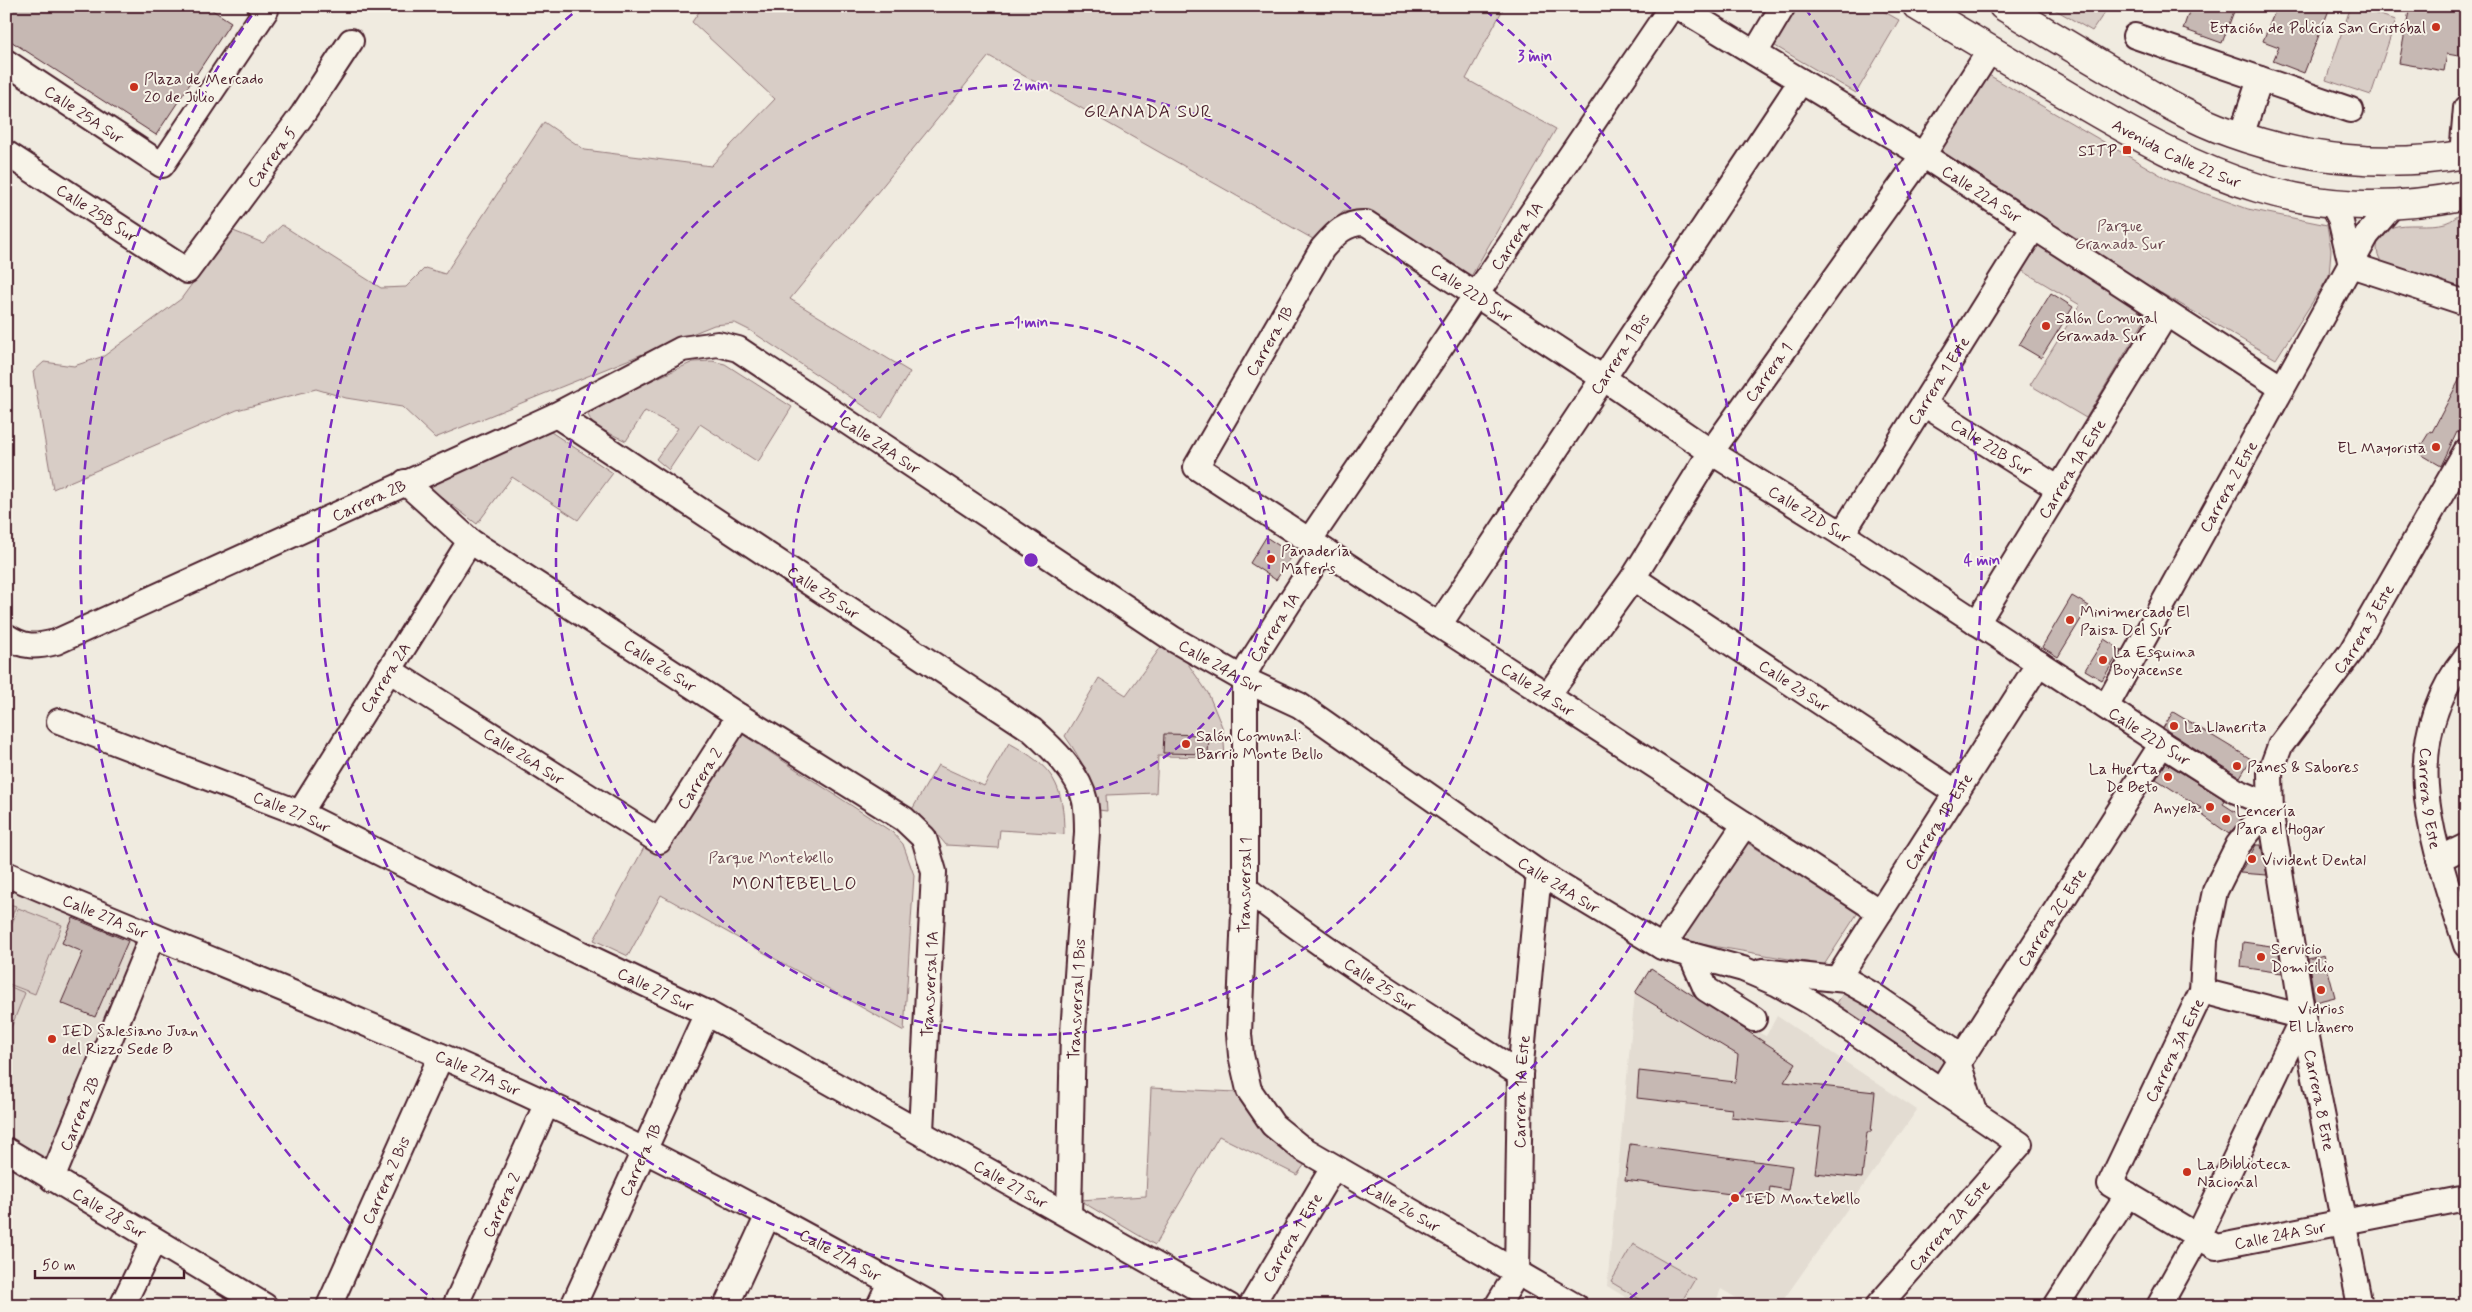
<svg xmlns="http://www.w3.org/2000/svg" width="2472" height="1312" viewBox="0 0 2472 1312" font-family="Mynerve,sans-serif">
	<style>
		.built { fill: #e3dcd2 }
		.green { fill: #d8cdc6; stroke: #917678 }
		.building { fill: #c6b8b3; stroke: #4a1f2b }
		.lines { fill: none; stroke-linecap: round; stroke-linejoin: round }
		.minor-casing { stroke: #4a1f2b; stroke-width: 28 }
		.major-casing { stroke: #4a1f2b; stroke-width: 31 }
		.minor { stroke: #f7f3e8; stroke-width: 24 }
		.major { stroke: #f7f3e8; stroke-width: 28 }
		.ring { fill: none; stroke: #7b2cbf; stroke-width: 2.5; stroke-dasharray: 9 6 }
		.poi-dot { fill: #c8321e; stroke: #f7f3e8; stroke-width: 2 }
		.labels { text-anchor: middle; stroke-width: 4; stroke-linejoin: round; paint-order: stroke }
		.poi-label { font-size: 16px; fill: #4a1f2b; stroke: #f7f3e8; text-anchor: start }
		.street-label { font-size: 16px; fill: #4a1f2b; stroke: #f7f3e8 }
		.park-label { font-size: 16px; fill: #6e4a52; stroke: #f7f3e8 }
		.neighbourhood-label { font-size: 18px; letter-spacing: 1px; fill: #4a1f2b; stroke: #f7f3e8 }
		.centre { fill: #7b2cbf; stroke: #f7f3e8; stroke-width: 2.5 }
		.ring-label { font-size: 15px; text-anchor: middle; font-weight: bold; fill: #7b2cbf; stroke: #f7f3e8; stroke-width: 4; stroke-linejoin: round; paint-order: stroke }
	</style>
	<rect width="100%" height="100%" fill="#f0ebe0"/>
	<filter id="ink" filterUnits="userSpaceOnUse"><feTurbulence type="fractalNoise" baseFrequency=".02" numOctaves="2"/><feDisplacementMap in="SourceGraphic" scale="10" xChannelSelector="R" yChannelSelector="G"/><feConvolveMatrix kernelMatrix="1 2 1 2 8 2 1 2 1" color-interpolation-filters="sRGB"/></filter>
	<g filter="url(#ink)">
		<path class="built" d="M6,886L137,943L49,1162L6,1136Z
			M1651,968L1752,1029L1766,1036L1777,1016L1917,1110L1779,1306H1750L1721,1289L1714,1306H1640L1607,1286L1635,993Z"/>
		<path class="green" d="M703,6H1498L1503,9L1466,79L1556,129L1470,278L1361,210L1343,212L1313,239L989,56L790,299L910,372L882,418L751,331L735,323L714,325L435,438L402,407L346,398L316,389L237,410L53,489L33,372L44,362L74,366L104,356L181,299L231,230L263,243L282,225L381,288L406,287L425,268L445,274L544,122L585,150L711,166L775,99L692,22Z
			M1783,6H1874L1899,20L1856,93L1763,39Z
			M2049,6H2109L2092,31Z
			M2351,6L2396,20L2371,95L2326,80Z
			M1987,74L2171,181L2248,209L2327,225L2331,250L2329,276L2276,359L2161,293L2086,418L2030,385L2080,305L2021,270L2049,220L1938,153Z
			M2466,212V295L2384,265C2372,251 2376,235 2393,227C2403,223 2432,227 2445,223C2453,221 2458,214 2466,212Z
			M712,361L725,364L792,407L758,462L700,424L669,470L656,459L678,428L645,411L626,441L594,426L588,415L590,408L693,362Z
			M551,432L613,473L578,520L512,477L477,524L424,484Z
			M1161,647L1186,661L1208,693L1223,729L1225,757L1158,756L1156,793L1106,795L1107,811L1098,810C1092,780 1083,762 1065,736L1099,678L1126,695Z
			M742,734L892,832L903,844L914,875L904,1031L661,895L628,956L594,940L647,842L667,851Z
			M1009,743C1053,767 1064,784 1064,834L1000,830L998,848L946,845L927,822L910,813L938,765L984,786Z
			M1744,841L1859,911L1824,965L1677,940Z
			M6,903L16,906L6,930Z
			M18,908L62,925L35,994L6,983V938Z
			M6,985L25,993L6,1040Z
			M1845,991L1947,1057L1936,1074L1833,1009Z
			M1151,1088L1236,1092L1268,1133L1305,1164L1297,1175L1219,1136L1155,1245L1079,1200L1146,1196Z
			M1633,1244L1695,1279L1679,1306H1651L1611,1282Z"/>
		<path class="building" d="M6,6H206L231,22L156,135L6,38Z
			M2191,6H2236L2222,43L2183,29Z
			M2277,6H2319L2329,10L2304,73L2273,61L2279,47L2263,41Z
			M2410,6H2466L2464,57L2447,54L2444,71L2399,63Z
			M2051,293L2073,307L2041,358L2019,345Z
			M2466,367V436L2457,432L2441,466L2417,452L2430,431L2432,432Z
			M1266,537L1293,555L1276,580L1250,563Z
			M2072,596L2089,606L2058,657L2042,647Z
			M2104,639L2121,650L2102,680L2085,670Z
			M2173,712L2251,759L2240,777L2163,728Z
			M1164,734L1209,735L1208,754L1163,753Z
			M2166,763L2225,800L2223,804L2243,817L2229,834L2198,812L2201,808L2156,779Z
			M2256,845H2261L2267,875L2240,873Z
			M73,918L128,941L95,1017L61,1003L83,952L62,943Z
			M2243,942L2278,947L2282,973L2241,967Z
			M2324,955L2335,997L2315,1002L2308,959Z
			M1651,968L1796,1063L1784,1082L1875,1092L1871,1132H1867L1862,1178L1815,1173L1821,1127L1731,1117L1732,1109L1637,1098L1639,1071L1735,1082L1738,1055L1635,993Z
			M1630,1144L1792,1166L1788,1190L1770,1187L1768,1199L1625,1180Z"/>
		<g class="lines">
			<defs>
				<g id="minor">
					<path id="s1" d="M1677,6L1923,155L2282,388"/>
					<path d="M2135,36L2351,110"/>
					<path d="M1755,53L1783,6"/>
					<path id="s2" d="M6,62L162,165L266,10L260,6"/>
					<path d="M2241,136L2260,79"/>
					<path id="s3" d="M6,153L187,271L303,114L351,41"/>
					<path d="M2462,154L2466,108"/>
					<path d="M2332,203L2340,218L2351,265"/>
					<path d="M2351,265L2466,303"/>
					<path id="s4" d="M1924,404L2059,489"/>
					<path id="s5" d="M556,415L1032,730C1052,748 1079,773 1085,801C1087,811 1087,822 1087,832L1073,1033L1069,1215"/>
					<path id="s6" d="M405,482L470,541L739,716L904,819L924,838L934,872L921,1131"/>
					<path id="s7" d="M1842,534L2034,227"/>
					<path id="s8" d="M1309,541L1672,6"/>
					<path id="s9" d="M1323,550L1253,659L1247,669L1245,680V888L1239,1034L1241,1055L1249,1090L1273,1125L1300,1147L1575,1306"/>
					<path id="s10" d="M1633,578L1957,793"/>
					<path id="s11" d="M1977,623L2166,314"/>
					<path id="s12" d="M1439,625L1801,81"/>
					<path id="s13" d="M6,636C24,648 36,647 56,642L556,415L682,349L718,344L738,349L1173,639L1245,680L1299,705L1539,873L1662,947L1743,969L1778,984L1812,1003L2020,1144L1878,1306"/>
					<path id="s14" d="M2466,657C2393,749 2435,846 2466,945"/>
					<path id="s15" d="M389,670L659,841L739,716"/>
					<path id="s16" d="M1548,695L1633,578L1711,452L1923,155L1990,50"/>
					<path id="s17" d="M2106,707L2367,235L2392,206"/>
					<path id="s18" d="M59,721L300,813L580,953L707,1013L1229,1306"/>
					<path id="s19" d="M2270,805L2238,845L2215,891L2205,940L2202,991L2110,1184L2216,1247L2466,1198"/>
					<path id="s20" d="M300,813L470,541"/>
					<path d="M2439,859L2466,846"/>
					<path id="s21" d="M6,874C186,951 369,1021 546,1103C678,1164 806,1235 934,1306"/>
					<path id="s22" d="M1245,888C1333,956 1427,1015 1520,1074"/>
					<path id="s23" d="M1880,912L1196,467L1322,249C1335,234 1345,222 1366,223L1603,378L1711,452L1842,534L2162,744L2236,791L2270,805"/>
					<path d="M1662,947L1745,824"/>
					<path d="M1691,955L1706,989L1754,1019"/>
					<path d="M1762,971L1846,980L1873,995L1949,1047L1956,1056L1974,1112"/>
					<path id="s24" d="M1838,978L2039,663"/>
					<path d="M2202,991L2303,1017"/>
					<path id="s25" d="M1941,1090L2162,744"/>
					<path id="s26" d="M6,1150L265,1306"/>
					<path id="s27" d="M52,1179L152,937"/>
					<path d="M122,1306L154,1240"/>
					<path id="s28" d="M329,1306L441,1056"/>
					<path id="s29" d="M455,1306L547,1103"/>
					<path id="s30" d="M573,1306L707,1013"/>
					<path d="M726,1306L768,1215"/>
					<path d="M879,1306L890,1282"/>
					<path id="s31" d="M1251,1306L1333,1168"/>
					<path id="s32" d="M1497,1306L1517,1273L1520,1074L1539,873"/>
					<path d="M2056,1306L2128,1194"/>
					<path d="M2159,1306L2198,1236L2303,1017"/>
					<path id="s33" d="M2360,1306L2303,1017L2271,815L2270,773L2280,746L2351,652L2466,451"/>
				</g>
				<g id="major">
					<path id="s34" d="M1917,6C1968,37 2019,67 2070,97C2203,176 2307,228 2466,195"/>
					<path d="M2003,6C2041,29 2079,52 2117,74C2153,96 2190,119 2231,133C2306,160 2387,168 2466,154"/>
				</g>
			</defs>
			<use href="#minor" class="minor-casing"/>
			<use href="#major" class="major-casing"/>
			<use href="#minor" class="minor"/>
			<use href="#major" class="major"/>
		</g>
	</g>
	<g class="ring">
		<circle cx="1031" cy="560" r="238"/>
		<circle cx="1031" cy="560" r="475"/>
		<path d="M1485 10A713 713 0 1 1 577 10"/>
		<path d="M439 1304A951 951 0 0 1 257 8M1805 8A951 951 0 0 1 1623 1304"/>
	</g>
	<g class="poi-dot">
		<circle cx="2436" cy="27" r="5"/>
		<circle cx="134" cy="87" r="5"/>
		<rect x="2122" y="145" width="10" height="10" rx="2.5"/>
		<circle cx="2046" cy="326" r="5"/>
		<circle cx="2436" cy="447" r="5"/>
		<circle cx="1271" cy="559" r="5"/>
		<circle cx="2070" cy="620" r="5"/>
		<circle cx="2103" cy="660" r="5"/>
		<circle cx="2174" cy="726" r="5"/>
		<circle cx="1186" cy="744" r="5"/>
		<circle cx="2237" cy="766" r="5"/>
		<circle cx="2168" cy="777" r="5"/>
		<circle cx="2210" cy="807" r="5"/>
		<circle cx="2226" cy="819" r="5"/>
		<circle cx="2252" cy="859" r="5"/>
		<circle cx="2261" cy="957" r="5"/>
		<circle cx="2321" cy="990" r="5"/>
		<circle cx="52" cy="1039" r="5"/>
		<circle cx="2187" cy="1172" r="5"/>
		<circle cx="1735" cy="1198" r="5"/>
	</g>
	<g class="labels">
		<g class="poi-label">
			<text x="2426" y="33" text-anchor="end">Estación de Policía San Cristóbal</text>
			<text x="144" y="84">Plaza de Mercado<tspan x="144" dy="18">20 de Julio</tspan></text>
			<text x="2117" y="156" text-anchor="end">SITP</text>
			<text x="2056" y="323">Salón Comunal<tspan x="2056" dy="18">Granada Sur</tspan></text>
			<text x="2426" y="453" text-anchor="end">EL Mayorista</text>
			<text x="1281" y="556">Panadería<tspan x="1281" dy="18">Mafer's</tspan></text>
			<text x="2080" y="617">Minimercado El<tspan x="2080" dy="18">Paisa Del Sur</tspan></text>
			<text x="2113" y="657">La Esquina<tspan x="2113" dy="18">Boyacense</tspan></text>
			<text x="2184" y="732">La Llanerita</text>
			<text x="1196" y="741">Salón Comunal:<tspan x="1196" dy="18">Barrio Monte Bello</tspan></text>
			<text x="2247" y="772">Panes &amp; Sabores</text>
			<text x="2158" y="774" text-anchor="end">La Huerta<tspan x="2158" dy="18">De Beto</tspan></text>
			<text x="2200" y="813" text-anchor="end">Anyela</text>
			<text x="2236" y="816">Lencería<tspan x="2236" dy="18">Para el Hogar</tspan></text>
			<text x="2262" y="865">Vivident Dental</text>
			<text x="2271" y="954">Servicio<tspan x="2271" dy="18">Domicilio</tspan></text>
			<text x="2321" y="1014" text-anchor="middle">Vidrios<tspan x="2321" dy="18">El Llanero</tspan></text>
			<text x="62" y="1036">IED Salesiano Juan<tspan x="62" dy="18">del Rizzo Sede B</tspan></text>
			<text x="2197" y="1169">La Biblioteca<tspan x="2197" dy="18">Nacional</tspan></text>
			<text x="1745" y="1204">IED Montebello</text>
		</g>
		<g class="street-label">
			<text dy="6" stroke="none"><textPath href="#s2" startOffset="94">Calle 25A Sur</textPath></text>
			<text dy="6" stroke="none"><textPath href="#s34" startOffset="299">Avenida Calle 22 Sur</textPath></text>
			<text dy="6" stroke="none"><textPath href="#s3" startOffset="358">Carrera 5</textPath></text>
			<text dy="6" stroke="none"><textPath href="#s1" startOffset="358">Calle 22A Sur</textPath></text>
			<text dy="6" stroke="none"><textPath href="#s3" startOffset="109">Calle 25B Sur</textPath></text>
			<text dy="6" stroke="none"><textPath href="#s8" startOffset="369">Carrera 1A</textPath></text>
			<text dy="6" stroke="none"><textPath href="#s23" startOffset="1248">Calle 22D Sur</textPath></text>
			<text dy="6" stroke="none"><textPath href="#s23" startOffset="962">Carrera 1B</textPath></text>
			<text dy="6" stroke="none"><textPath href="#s12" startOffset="326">Carrera 1 Bis</textPath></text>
			<text dy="6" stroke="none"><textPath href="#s16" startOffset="391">Carrera 1</textPath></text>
			<text dy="6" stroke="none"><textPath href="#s7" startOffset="181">Carrera 1 Este</textPath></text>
			<text dy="6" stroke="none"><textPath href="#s13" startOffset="972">Calle 24A Sur</textPath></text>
			<text dy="6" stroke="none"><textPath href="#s4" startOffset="80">Calle 22B Sur</textPath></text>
			<text dy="6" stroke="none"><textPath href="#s11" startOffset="181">Carrera 1A Este</textPath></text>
			<text dy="6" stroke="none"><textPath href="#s17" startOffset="252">Carrera 2 Este</textPath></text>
			<text dy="6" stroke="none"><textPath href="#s13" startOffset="396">Carrera 2B</textPath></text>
			<text dy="6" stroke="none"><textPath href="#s23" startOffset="1652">Calle 22D Sur</textPath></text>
			<text dy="6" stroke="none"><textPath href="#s5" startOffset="321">Calle 25 Sur</textPath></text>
			<text transform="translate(1274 627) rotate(-58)" y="6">Carrera 1A</text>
			<text dy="6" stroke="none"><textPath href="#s33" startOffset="714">Carrera 3 Este</textPath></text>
			<text dy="6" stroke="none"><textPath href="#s6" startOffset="315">Calle 26 Sur</textPath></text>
			<text dy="6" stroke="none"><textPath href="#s13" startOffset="1378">Calle 24A Sur</textPath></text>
			<text dy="6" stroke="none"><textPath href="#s20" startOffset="160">Carrera 2A</textPath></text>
			<text dy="6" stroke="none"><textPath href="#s10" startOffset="194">Calle 23 Sur</textPath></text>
			<text transform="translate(1538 689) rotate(33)" y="6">Calle 24 Sur</text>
			<text dy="6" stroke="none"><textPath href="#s23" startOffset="2058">Calle 22D Sur</textPath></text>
			<text dy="6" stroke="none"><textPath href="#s15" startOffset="160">Calle 26A Sur</textPath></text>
			<text dy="6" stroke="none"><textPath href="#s15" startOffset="394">Carrera 2</textPath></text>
			<text dy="6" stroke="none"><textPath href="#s14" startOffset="151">Carrera 9 Este</textPath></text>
			<text dy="6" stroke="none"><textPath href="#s18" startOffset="250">Calle 27 Sur</textPath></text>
			<text dy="6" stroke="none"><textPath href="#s24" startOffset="186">Carrera 1B Este</textPath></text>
			<text transform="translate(1244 885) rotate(-89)" y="6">Transversal 1</text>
			<text dy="6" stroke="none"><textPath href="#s13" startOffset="1782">Calle 24A Sur</textPath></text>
			<text dy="6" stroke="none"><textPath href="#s21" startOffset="108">Calle 27A Sur</textPath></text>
			<text dy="6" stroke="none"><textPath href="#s25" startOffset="205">Carrera 2C Este</textPath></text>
			<text transform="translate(929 984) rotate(-87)" y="6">Transversal 1A</text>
			<text dy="6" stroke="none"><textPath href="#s22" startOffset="166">Calle 25 Sur</textPath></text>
			<text dy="6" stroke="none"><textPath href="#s18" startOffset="655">Calle 27 Sur</textPath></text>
			<text transform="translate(1076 999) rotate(-87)" y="6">Transversal 1 Bis</text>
			<text transform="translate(2174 1050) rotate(-64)" y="6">Carrera 3A Este</text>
			<text dy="6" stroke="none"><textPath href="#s21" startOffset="512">Calle 27A Sur</textPath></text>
			<text dy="6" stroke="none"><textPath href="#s32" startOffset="220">Carrera 1A Este</textPath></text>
			<text transform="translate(2320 1100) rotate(79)" y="6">Carrera 8 Este</text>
			<text dy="6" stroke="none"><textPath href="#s27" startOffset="71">Carrera 2B</textPath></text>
			<text dy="6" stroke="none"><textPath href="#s30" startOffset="161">Carrera 1B</textPath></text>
			<text dy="6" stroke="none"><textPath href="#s28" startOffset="138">Carrera 2 Bis</textPath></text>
			<text dy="6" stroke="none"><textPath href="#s18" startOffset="1060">Calle 27 Sur</textPath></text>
			<text dy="6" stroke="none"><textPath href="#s29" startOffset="111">Carrera 2</textPath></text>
			<text dy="6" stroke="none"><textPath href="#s9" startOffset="760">Calle 26 Sur</textPath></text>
			<text dy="6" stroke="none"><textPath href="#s26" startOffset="121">Calle 28 Sur</textPath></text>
			<text transform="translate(1949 1225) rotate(-49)" y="6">Carrera 2A Este</text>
			<text dy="6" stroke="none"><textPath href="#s19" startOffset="606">Calle 24A Sur</textPath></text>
			<text dy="6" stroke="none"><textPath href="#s31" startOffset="80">Carrera 1 Este</textPath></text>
			<text dy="6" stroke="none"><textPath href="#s21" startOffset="918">Calle 27A Sur</textPath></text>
		</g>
		<g class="park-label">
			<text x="2120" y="231">Parque<tspan x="2120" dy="18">Granada Sur</tspan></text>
			<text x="771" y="863">Parque Montebello</text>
		</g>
		<g class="neighbourhood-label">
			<text x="1148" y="117">GRANADA SUR</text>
			<text x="795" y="889">MONTEBELLO</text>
		</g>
	</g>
	<circle cx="1031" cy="560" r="8" class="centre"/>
	<g class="ring-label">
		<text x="1535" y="61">3 min</text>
		<text x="1031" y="90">2 min</text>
		<text x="1031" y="327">1 min</text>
		<text x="1982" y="565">4 min</text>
	</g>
	<rect width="2472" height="1312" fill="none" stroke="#f7f3e8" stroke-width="25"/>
	<rect x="12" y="12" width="2447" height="1287" fill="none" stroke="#4a1f2b" stroke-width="2" filter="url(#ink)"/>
	<path d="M35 1270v8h149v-8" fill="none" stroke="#4a1f2b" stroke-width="2.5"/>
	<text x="42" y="1270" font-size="15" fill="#4a1f2b" stroke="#f7f3e8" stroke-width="4" paint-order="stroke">50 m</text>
</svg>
